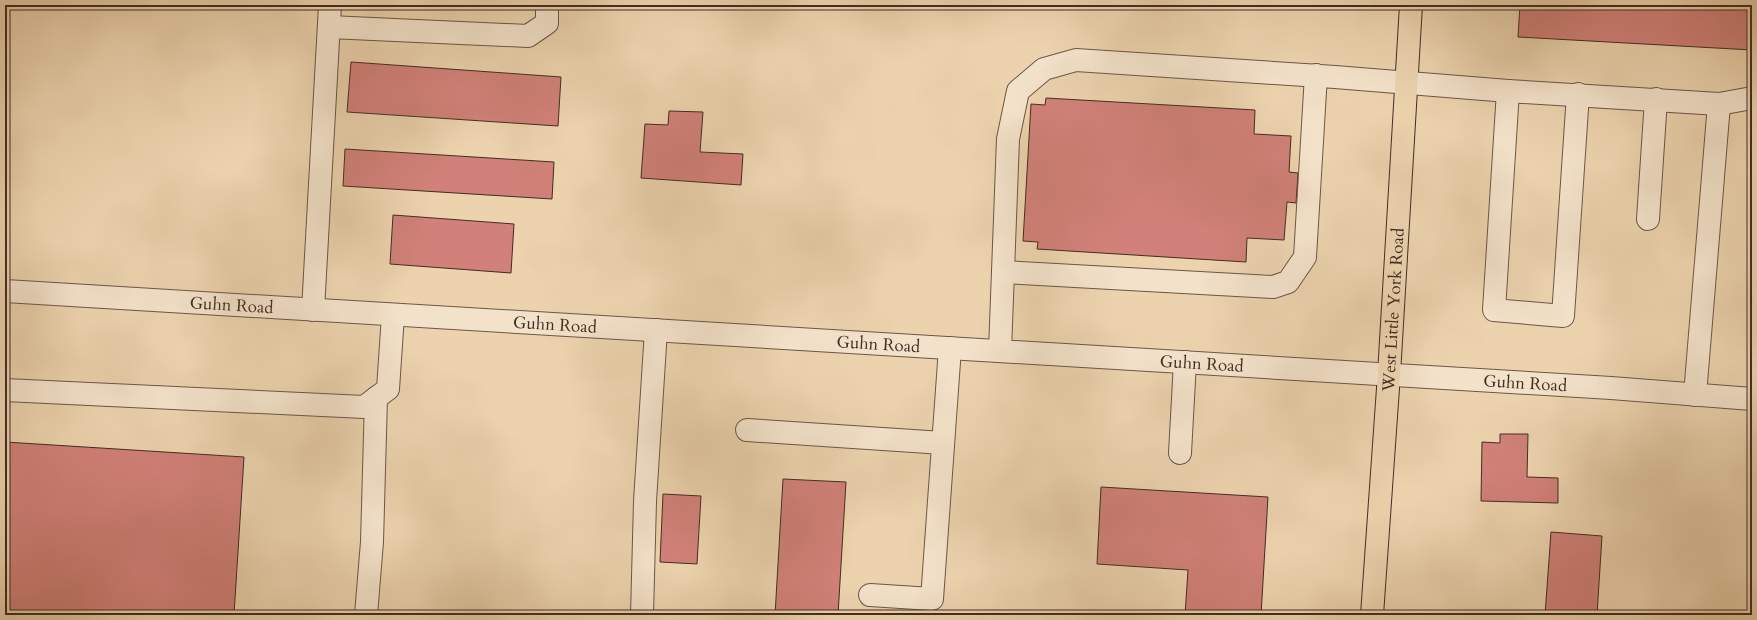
<svg xmlns="http://www.w3.org/2000/svg" width="1757" height="620" viewBox="0 0 1757 620" font-family="Cardo,serif">
	<style>
		.building { fill: #d18179; stroke: #422c23 }
		.lines { fill: none; stroke-linecap: round; stroke-linejoin: round }
		.minor-casing { stroke: #6c5646; stroke-width: 24 }
		.major-casing { stroke: #422c23; stroke-width: 24 }
		.minor { stroke: #f3e2ca; stroke-width: 22 }
		.major { stroke: #ecd3ae; stroke-width: 22 }
		.labels { text-anchor: middle; stroke-width: 3.5; stroke-linejoin: round; paint-order: stroke }
		.street-label { font-size: 17px; fill: #422c23; stroke: #f3e2ca }
	</style>
	<rect width="100%" height="100%" fill="#ecd3ae"/>
	<filter id="stains"><feTurbulence type="fractalNoise" baseFrequency=".005" numOctaves="4"/><feColorMatrix values="0 0 0 0 .2 0 0 0 0 .09 0 0 0 0 .02 0 0 0 .5 -.17"/></filter>
	<radialGradient id="worn" r=".72"><stop offset=".6" stop-color="#630" stop-opacity="0"/><stop offset="1" stop-color="#630" stop-opacity=".3"/></radialGradient>
	<path class="building" d="M1520,5H1752V50L1518,37Z
		M351,62L561,77L558,126L347,112Z
		M1046,98L1255,110L1254,134L1291,136L1289,172L1298,173L1296,203L1287,202L1284,240L1247,238L1246,262L1037,249L1038,242L1023,241L1031,104L1045,105Z
		M669,111L703,112L700,152L743,154L741,185L641,178L645,124L668,125Z
		M345,149L554,162L552,199L343,186Z
		M393,215L514,224L511,273L390,264Z
		M1500,434H1528L1527,477L1558,478V503L1481,501L1482,442L1500,443Z
		M5,442L244,457L234,615H5Z
		M783,479L846,482L838,615H775Z
		M1101,487L1268,497L1261,615H1185L1188,570L1097,564Z
		M663,494L701,496L697,564L660,562Z
		M1551,532L1602,536L1597,615H1545Z"/>
	<g class="lines">
		<defs>
			<g id="minor">
				<path d="M329,27L528,36L547,23V5"/>
				<path d="M1508,91L1494,310L1563,316L1578,94"/>
				<path d="M1648,219L1656,99"/>
				<path d="M1003,272L1273,287L1288,282L1305,257L1316,75"/>
				<path id="s1" d="M5,291L1611,388L1752,399"/>
				<path d="M313,310L330,5"/>
				<path d="M1000,351L1008,139L1018,91L1044,69L1076,60L1335,77L1508,91L1719,104L1752,98"/>
				<path d="M5,390L364,407L388,389L393,315"/>
				<path d="M1695,395L1719,104"/>
				<path d="M747,430L943,443"/>
				<path d="M1180,453L1185,362"/>
				<path d="M870,595L932,599L950,348"/>
				<path d="M366,615L372,542L376,398"/>
				<path d="M642,615L645,501L656,330"/>
			</g>
			<g id="major">
				<path id="s2" d="M1372,615L1389,374L1411,5"/>
			</g>
		</defs>
		<use href="#minor" class="minor-casing"/>
		<use href="#major" class="major-casing"/>
		<use href="#minor" class="minor"/>
		<use href="#major" class="major"/>
	</g>
	<g class="labels">
		<g class="street-label">
			<text dy="6" stroke="none"><textPath href="#s1" startOffset="227">Guhn Road</textPath></text>
			<text dy="6" stroke="none"><textPath href="#s2" startOffset="306">West Little York Road</textPath></text>
			<text dy="6" stroke="none"><textPath href="#s1" startOffset="551">Guhn Road</textPath></text>
			<text dy="6" stroke="none"><textPath href="#s1" startOffset="875">Guhn Road</textPath></text>
			<text dy="6" stroke="none"><textPath href="#s1" startOffset="1199">Guhn Road</textPath></text>
			<text dy="6" stroke="none"><textPath href="#s1" startOffset="1523">Guhn Road</textPath></text>
		</g>
	</g>
	<rect width="1757" height="620" fill="none" stroke="#ecd3ae" stroke-width="20"/>
	<rect x="6" y="6" width="1745" height="608" fill="none" stroke="#422c23" stroke-width="2"/>
	<rect x="10" y="10" width="1737" height="600" fill="none" stroke="#422c23"/>
	<rect width="100%" height="100%" filter="url(#stains)"/>
	<rect width="100%" height="100%" fill="url(#worn)"/>
</svg>
